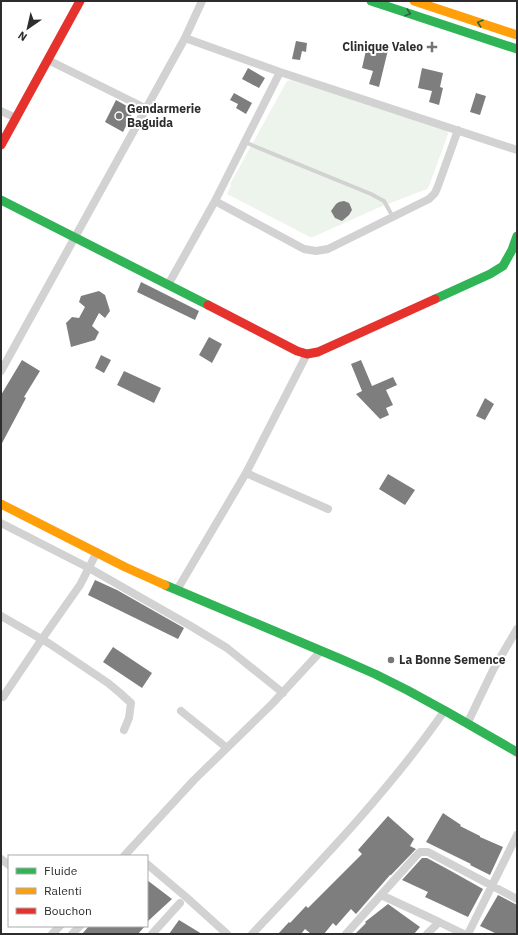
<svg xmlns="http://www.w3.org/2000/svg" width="518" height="935" viewBox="0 0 518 935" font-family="'IBM Plex Sans',sans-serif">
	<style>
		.green { fill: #edf4eb }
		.building { fill: #7e7e7e }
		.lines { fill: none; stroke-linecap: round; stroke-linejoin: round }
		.lane { stroke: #d2d2d2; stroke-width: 4 }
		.street { stroke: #d2d2d2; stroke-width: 8 }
		.fast { stroke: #30b455; stroke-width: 9 }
		.slow { stroke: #ff9f0a; stroke-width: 9 }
		.jam { stroke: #e5322d; stroke-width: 9 }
		.oneway { stroke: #2e633d }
		.poi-dot { fill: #767676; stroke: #fff; stroke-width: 1.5 }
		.labels { text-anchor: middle; stroke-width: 4; stroke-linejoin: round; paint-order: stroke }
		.poi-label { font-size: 12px; font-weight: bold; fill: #2d2d2d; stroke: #fff; text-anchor: start }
	</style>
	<rect width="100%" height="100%" fill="#fff"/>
	<path class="green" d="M291,80L447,127L448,134L429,186L427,189L380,207L313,237H310L227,194L231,186L230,184L287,81Z"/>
	<path class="building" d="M296,41L307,43L306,52L302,51L300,60L292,59Z
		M367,46L388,50L379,87L369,84L373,71L362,68Z
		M248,68L265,78L259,88L242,79Z
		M422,68L443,73L440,87L443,88L439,105L429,102L432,91L418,88Z
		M234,93L252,103L246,114L236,108L238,104L230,100Z
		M476,93L486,96L480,115L470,112Z
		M116,100L134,110L123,132L105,122Z
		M344,201L349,203L350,205L352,210L349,215L342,221L335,218L331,211L336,204L339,202Z
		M141,282L199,311L195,320L137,292Z
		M99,291L105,295L110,311L105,318L99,313L92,326L99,332L95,340L71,347L66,323L72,317L79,318L85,307L79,302L81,296Z
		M209,337L222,344L212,363L199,355Z
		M101,355L111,360L104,373L95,368Z
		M22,360L40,371L24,397L26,398L1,445V395Z
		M361,360L372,386L393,377L397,385L386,390L393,405L386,408L389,415L380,419L356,394L362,391L351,364Z
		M124,371L161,388L154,403L117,385Z
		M485,398L494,404L485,420L476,416Z
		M388,474L415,490L405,505L379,489Z
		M95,580L117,590L184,628L178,639L88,595Z
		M113,647L152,673L142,688L103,662Z
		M443,813L461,825L460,826L480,836V837L503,847L490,875L470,865L471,864L426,842Z
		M388,816L414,839L410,846L416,849L391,875H390L356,914L351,909L336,926L333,923L324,934H311L305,929L301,934H278L289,922L290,923L306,906L308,908L362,854L358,850Z
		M422,858H427L451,871L483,889L468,917L425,897L428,892L402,880Z
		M147,880L172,899L147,922Z
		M498,895L517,905V934H497L480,926Z
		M388,904L420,927L414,934H355L366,923L365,922Z
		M179,920L202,934H169Z
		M89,926H145L138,934H82Z"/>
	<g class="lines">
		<path class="lane" d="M245,142L254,146L371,194L384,201L393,217"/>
		<path class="street" d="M185,38L280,72L517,150
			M48,60L147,109
			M1,111L16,118
			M215,201L304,249L316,251L328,249L429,199L435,193L438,186L458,130
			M168,285L215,201L280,72
			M1,371L185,38L202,1
			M246,473L328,509
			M1,523L89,568L189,625L227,648L283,693
			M177,590L246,473L307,354
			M1,616L50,644L108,683L120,693L131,703L129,718L124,730
			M3,697L42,639L80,585L97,552
			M181,711L227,748
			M468,722L493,670L517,629
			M124,856L194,780L272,704L321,651
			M1,859L9,865
			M147,864L186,897L227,934
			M381,895L439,922
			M52,934L60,926
			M72,934L80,926
			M152,934L180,903
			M252,934C320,862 389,791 445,710
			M346,934L415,857L420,852H428L517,899
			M427,934L439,922L464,934
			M468,934L517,835"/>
		<path class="fast" d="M371,1L517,49
			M1,200L208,305
			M435,299L490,274L503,266L512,250L517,236
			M165,585L343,660L375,674L407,690L449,713L517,752"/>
		<path class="slow" d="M414,1L517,35
			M1,504L125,567L165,585"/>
		<path class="jam" d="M1,145L80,1
			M208,305L297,351L307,354L318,352L435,299"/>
	</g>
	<defs><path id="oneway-chevron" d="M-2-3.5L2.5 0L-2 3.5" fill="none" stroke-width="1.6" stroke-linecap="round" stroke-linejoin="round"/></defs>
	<g class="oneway">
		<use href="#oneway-chevron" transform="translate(408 13) rotate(18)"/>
		<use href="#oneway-chevron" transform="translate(480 23) rotate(-162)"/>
	</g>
	<g class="poi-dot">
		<path d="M430 41h4v4h4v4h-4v4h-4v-4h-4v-4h4z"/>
		<circle cx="119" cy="116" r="4"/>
		<circle cx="391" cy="660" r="4"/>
	</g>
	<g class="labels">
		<g class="poi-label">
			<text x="423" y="51" text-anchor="end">Clinique Valeo</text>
			<text x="127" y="113">Gendarmerie<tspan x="127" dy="14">Baguida</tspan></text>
			<text x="399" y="664">La Bonne Semence</text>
		</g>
	</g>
	<rect width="518" height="935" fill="none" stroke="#2d2d2d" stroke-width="4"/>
	<rect x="8" y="855" width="140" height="72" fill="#ffffff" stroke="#ababab"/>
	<rect x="16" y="868" width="20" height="6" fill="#30b455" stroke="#ababab"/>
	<text x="44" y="875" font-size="12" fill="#2d2d2d">Fluide</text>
	<rect x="16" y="888" width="20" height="6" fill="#ff9f0a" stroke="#ababab"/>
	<text x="44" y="895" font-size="12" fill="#2d2d2d">Ralenti</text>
	<rect x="16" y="908" width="20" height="6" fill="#e5322d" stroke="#ababab"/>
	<text x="44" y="915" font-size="12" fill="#2d2d2d">Bouchon</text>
	<g transform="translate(28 28) rotate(214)" stroke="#ffffff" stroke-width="3" paint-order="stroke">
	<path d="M0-3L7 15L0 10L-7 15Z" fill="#2d2d2d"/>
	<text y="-6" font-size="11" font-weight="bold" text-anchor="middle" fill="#2d2d2d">N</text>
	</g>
</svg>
